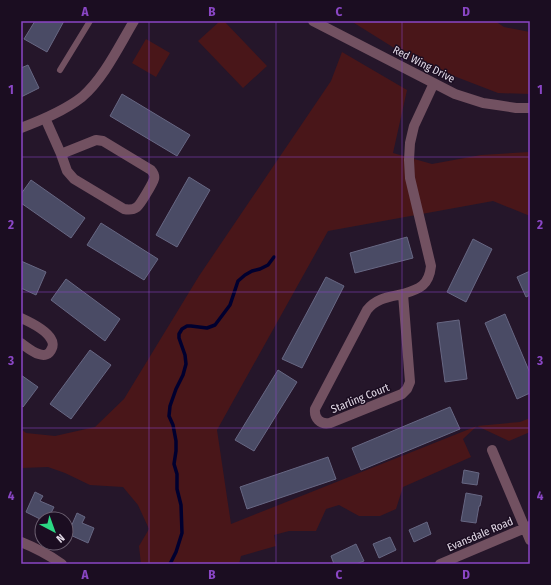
<svg xmlns="http://www.w3.org/2000/svg" width="551" height="585" viewBox="0 0 551 585" font-family="'Fira Sans Condensed',sans-serif">
	<style>
		.green { fill: #491619 }
		.lines { fill: none; stroke-linecap: round; stroke-linejoin: round }
		.stream { stroke: #00002f; stroke-width: 3.5 }
		.building { fill: #4a4b65; stroke: #676783 }
		.lane { stroke: #725161; stroke-width: 6 }
		.street { stroke: #725161; stroke-width: 10 }
		.grid { fill: none; stroke: #8a46c5; stroke-width: 1; stroke-opacity: 0.55 }
		.labels { text-anchor: middle; stroke-width: 3; stroke-linejoin: round; paint-order: stroke }
		.street-label { font-size: 11px; fill: #e2d9e6; stroke: #1b0d21 }
		.neatline { fill: none; stroke: #8a46c5; stroke-width: 1.5 }
		.grid-label { font-size: 13px; text-anchor: middle; font-weight: bold; fill: #8a46c5 }
	</style>
	<rect width="100%" height="100%" fill="#25162a"/>
	<path class="green" d="M220,21H224L267,66L243,88L198,41Z
		M351,21H495L504,27L530,32V94L498,93L415,61Z
		M146,39L170,53L156,77L132,63Z
		M342,52L407,90L393,153L432,164L481,155L530,152V216L493,201L328,231L217,430L231,524L477,426L520,422L530,418V432L509,441L477,426L463,439L471,457L403,487L396,509L380,516H359L339,505L326,509L316,531H289L274,535L276,546L241,556L239,564H141L139,546L149,529L138,505L123,487L90,485L65,473L48,467L21,468V429L26,433L55,436L95,427L124,399L199,276L331,81Z"/>
	<g class="lines">
		<path class="stream" d="M170,564L176,552L182,533L181,505L177,489V474L174,464L176,451V441L173,425L169,416L170,406L176,389L183,375L186,364L185,355L179,338V334L182,329L187,326H191L207,328L215,325L230,305L238,281L245,275L252,271L260,269L268,265L274,257"/>
	</g>
	<path class="building" d="M35,21H64L47,52L24,39Z
		M28,65L39,88L21,97V68Z
		M122,94L190,135L177,156L110,116Z
		M189,177L210,190L177,247L156,235Z
		M31,180L85,218L71,238L21,203V194Z
		M101,223L158,259L144,280L87,245Z
		M407,237L413,258L355,273L350,253Z
		M473,239L492,249L466,302L447,292Z
		M21,261L46,272L36,295L21,288Z
		M530,271V295L526,297L517,277Z
		M326,277L344,286L302,368L282,359Z
		M66,279L120,319L105,341L51,300Z
		M505,314L530,373V393L517,399L485,323Z
		M459,320L467,379L445,382L437,323Z
		M90,350L111,365L71,419L50,404Z
		M278,370L297,382L254,451L235,440Z
		M21,375L38,387L23,407L21,406Z
		M450,407L460,429L361,470L352,448Z
		M328,457L336,479L247,509L240,487Z
		M464,470L479,473L477,485L462,483Z
		M35,492L43,496L40,501L54,507L48,519L42,520L26,512Z
		M466,493L482,496L480,506H479L476,523L461,521Z
		M77,513L85,517L82,523L94,528L88,543L68,534Z
		M427,522L431,534L414,542L409,530Z
		M390,537L396,550L379,558L373,544Z
		M356,544L364,561L356,564H334L331,556Z"/>
	<g class="lines">
		<path class="lane" d="M60,70L90,21"/>
		<path class="street" d="M313,21L455,94L483,103L497,105L516,108H530
			M45,118L61,154
			M21,128C42,120 64,111 82,97C104,78 119,46 134,21
			M96,140L103,141L151,170C153,172 155,176 154,179C153,183 140,205 137,207C133,210 129,210 124,209L74,179L67,171L61,154Z
			M403,294L410,382L407,389L402,394L330,423C320,425 314,418 315,409L367,310C376,298 389,297 403,294Z
			M403,294C420,289 429,285 431,266L410,178L409,160L410,143L414,126L434,83
			M21,318C30,322 46,330 51,339C53,342 53,346 52,348C46,364 28,348 21,343
			M492,450L530,540
			M21,542C36,548 49,555 62,564
			M440,564L530,526"/>
	</g>
	<path class="grid" d="M149,21V564M276,21V564M402,21V564M21,157H530M21,292H530M21,428H530"/>
	<g class="labels">
		<g class="street-label">
			<text transform="translate(424 64) rotate(27)" y="4">Red Wing Drive</text>
			<text transform="translate(360 398) rotate(-22)" y="4">Starling Court</text>
			<text transform="translate(480 534) rotate(-23)" y="4">Evansdale Road</text>
		</g>
	</g>
	<rect width="551" height="585" fill="none" stroke="#1b0d21" stroke-width="44"/>
	<g transform="translate(54 531) rotate(139)"><circle r="19" fill="#1b0d21" stroke="#6b5f70"/>
	<path d="M0-3L7 15L0 10L-7 15Z" fill="#2cd884"/>
	<text y="-6" font-size="11" font-weight="bold" text-anchor="middle" fill="#e2d9e6">N</text>
	</g>
	<rect x="22" y="22" width="507" height="541" class="neatline"/>
	<g class="grid-label">
		<text x="85" y="16">A</text>
		<text x="212" y="16">B</text>
		<text x="339" y="16">C</text>
		<text x="466" y="16">D</text>
		<text x="11" y="94">1</text>
		<text x="540" y="94">1</text>
		<text x="11" y="229">2</text>
		<text x="540" y="229">2</text>
		<text x="11" y="365">3</text>
		<text x="540" y="365">3</text>
		<text x="11" y="500">4</text>
		<text x="540" y="500">4</text>
		<text x="85" y="579">A</text>
		<text x="212" y="579">B</text>
		<text x="339" y="579">C</text>
		<text x="466" y="579">D</text>
	</g>
</svg>
